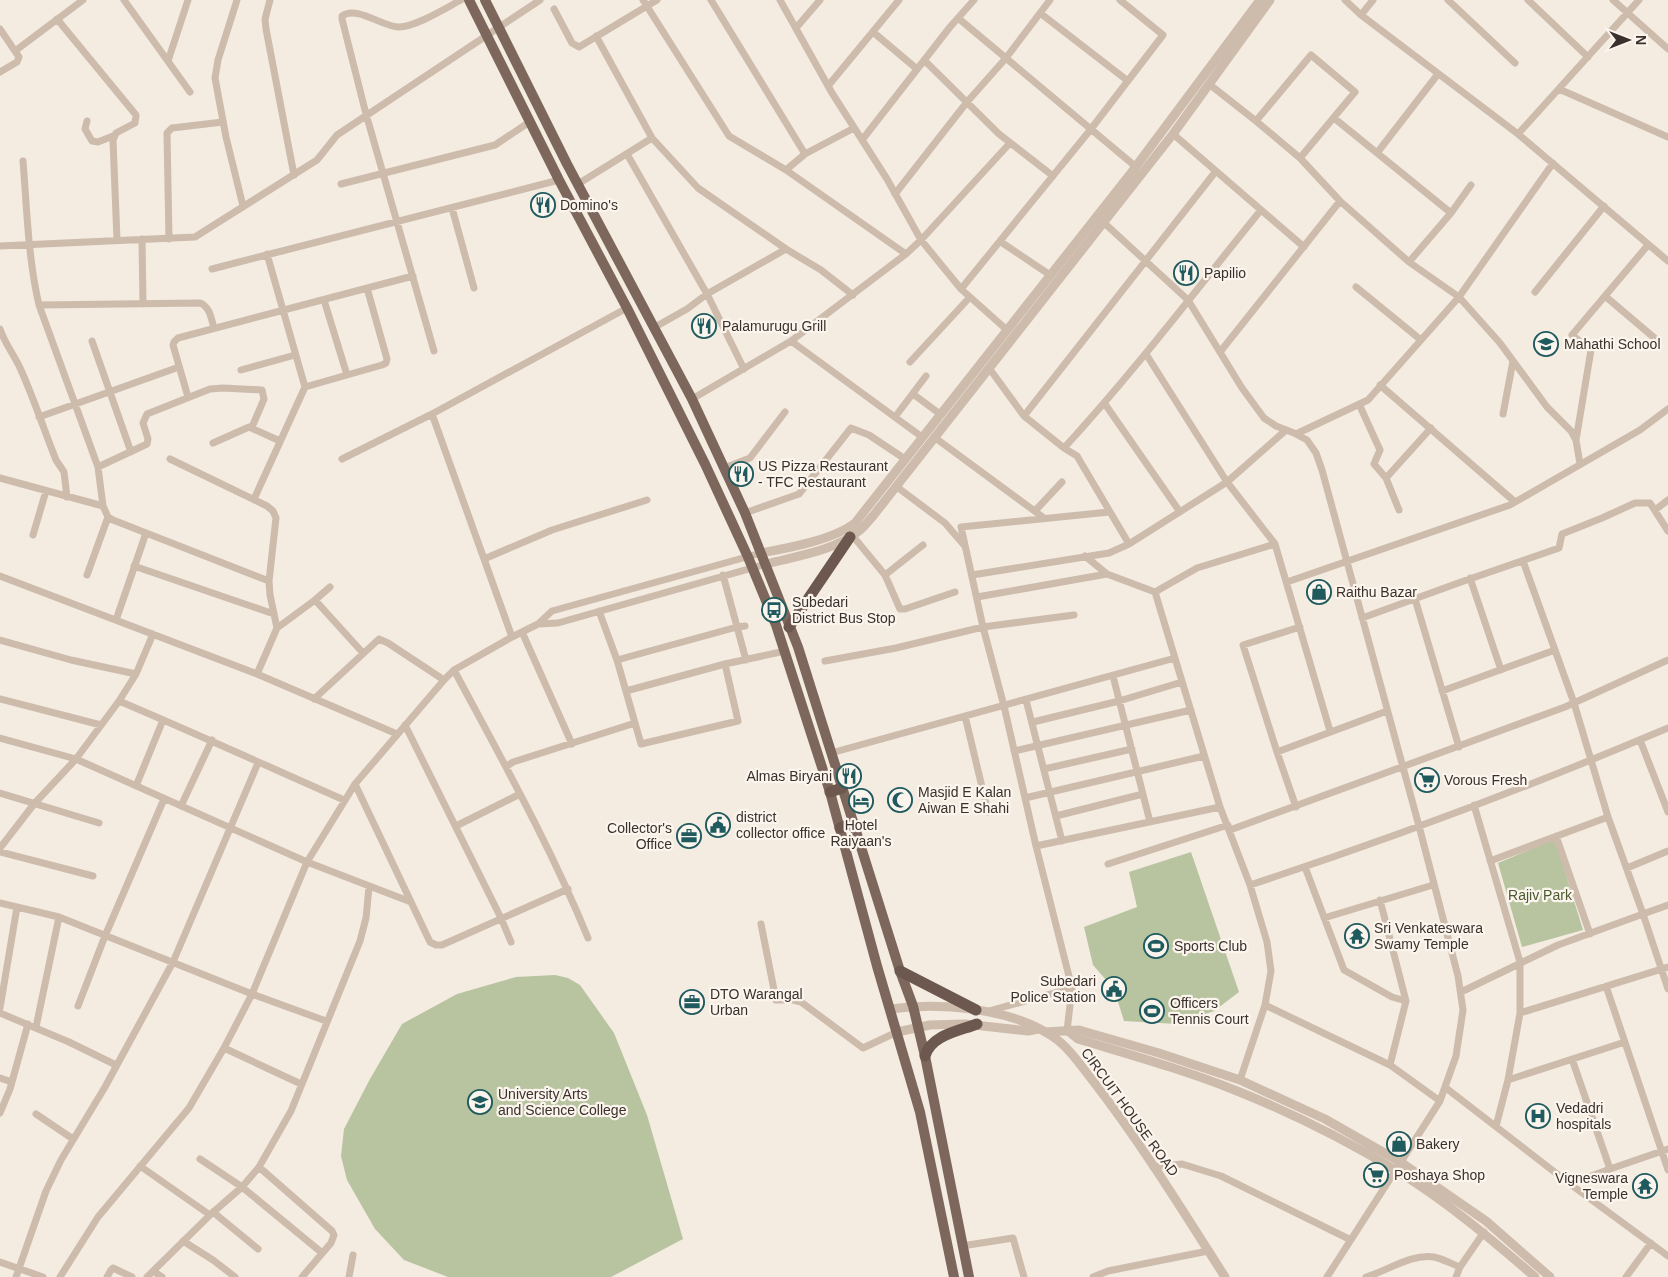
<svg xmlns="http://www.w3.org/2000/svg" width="1668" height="1277" viewBox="0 0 1668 1277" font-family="Helvetica,sans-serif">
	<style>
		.green { fill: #b8c4a0 }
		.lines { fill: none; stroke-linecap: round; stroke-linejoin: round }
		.minor { stroke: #cdbbac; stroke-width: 7 }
		.tertiary { stroke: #cdbbac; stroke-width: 9 }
		.primary { stroke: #7d675c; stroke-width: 10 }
		.trunk { stroke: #6c584f; stroke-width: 11 }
		.labels { text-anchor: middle; stroke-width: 4.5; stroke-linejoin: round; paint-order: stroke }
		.poi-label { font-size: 14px; fill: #3b302b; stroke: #fbf5ee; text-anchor: start }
		.park-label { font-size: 14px; fill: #4a5a2e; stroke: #fbf5ee }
		.street-label { font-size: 14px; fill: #3b302b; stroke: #fbf5ee }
	</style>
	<rect width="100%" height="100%" fill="#f4ebe1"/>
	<path class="green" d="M1555,839L1583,930L1522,947L1498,863Z
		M1191,852L1239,992L1214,1011L1177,1024L1124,1021L1114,989L1093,965L1084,927L1137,907L1129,872Z
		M555,975L568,978L580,985L614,1033L647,1115L683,1239L611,1277H448L404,1260L375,1229L347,1180L341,1156L344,1129L370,1079L402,1024L457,994L516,977Z"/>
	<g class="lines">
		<path class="minor" d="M124,0L190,92
			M237,0L218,60L215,78L226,137L243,206
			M270,0L265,19L266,29L294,175
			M643,0L729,136L786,170L906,254
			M711,0L805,154
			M780,0L832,93L887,179L921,240L961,289L1007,330
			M1345,0L1361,15L1518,134L1668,261
			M1448,0L1515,63
			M1528,0L1588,57
			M1613,0L1668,49
			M554,9L572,43L579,47L657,0
			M1040,13L1128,81
			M1361,15L1373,0
			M958,18L1135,166
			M57,19L136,115L135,123L116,133L113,140L117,240
			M796,28L820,0
			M0,29L19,57L17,62L0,72
			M873,32L917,69
			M15,51L83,0
			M924,60L999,134L1053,176
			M168,61L188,0
			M1209,84L1256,121L1311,55L1355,92L1300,158
			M828,86L899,0
			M1559,89L1668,137
			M1334,118L1451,213
			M87,121L85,129L92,141L98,142L113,136
			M1173,134L1304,247
			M1518,134L1639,0
			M652,138L698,188L786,249L821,270L853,295
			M862,140L950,27L974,0
			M1377,153L1438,74
			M627,154L707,294L744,369
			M23,161C27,210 28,258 39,305L98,467L103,506L108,517L113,520L269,581
			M786,170L805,154L854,128
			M341,184L495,145L531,121
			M578,184L652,138L596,36
			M1471,185L1451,213L1409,262L1459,297L1500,343L1547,407L1571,431L1576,440L1580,464
			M895,194L967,102L1006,58L1050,0
			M1340,201L1409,262
			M452,208L474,288
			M1101,220L1188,300L1242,388L1264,418L1276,426L1294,433L1307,440L1316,453L1322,470L1419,826L1458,976L1463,1010L1456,1056L1440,1101L1327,1277
			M142,239L143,304
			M169,239L167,133L172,128L223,122
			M1001,242L1050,275
			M0,246L195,237L317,160L337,135L540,0
			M212,269L559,180
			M1356,287L1421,340
			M961,289L1091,129L1163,35L1120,0
			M1535,292L1604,206
			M1605,296L1658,341
			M324,300L347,375
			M39,305L200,303C210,307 211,318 214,328
			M655,327L687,309L707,294L786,249
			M0,329C5,344 15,356 21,370C34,399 44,430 56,460L64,472L67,497
			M92,341L131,452
			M791,341L922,437
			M434,351L366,114L342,19V16C357,5 382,27 399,27C415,27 446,8 461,0
			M1220,352L1340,201L1300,158L1256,121
			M1146,354L1227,482L1275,544L1330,731
			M910,362L970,297
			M989,368L1024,416L1064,448
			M241,370L295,355
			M1380,385L1515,502
			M305,387L382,365L386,363L387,359L367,288
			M913,394L940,414
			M188,397L173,345L174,342L178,338L413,276
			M692,399L791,341L906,254L921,240L1010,143
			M1105,404L1180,512
			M1359,404L1380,450L1374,464L1386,478
			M898,413L926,376
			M432,414L512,637
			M1503,414L1513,361
			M1024,416L1216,171
			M39,417L179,367
			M1296,434L1368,400L1459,297L1553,163
			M934,437L1044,518
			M1576,440L1591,350L1572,335L1648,245
			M213,443L249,427L280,441
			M170,459L267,506L273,511L276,518L269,581L270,595L277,628
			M342,459L432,414L627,308
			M98,467L147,444L148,439L143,423L147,414L210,389L223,388L262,390L264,399L252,427
			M724,468L750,458L785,412
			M0,478L103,506
			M897,487L945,523L964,545
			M254,499L305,387L267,254
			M1399,510L1386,478L1431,428
			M1655,510L1668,500
			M1035,511L1062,482
			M745,513L799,494L851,428L869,435L905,459
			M33,535L46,491
			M852,535L885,575L923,545
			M1129,544L1077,456L1064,448C1134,372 1196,290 1261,210
			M1085,556L1107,574L1155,592
			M484,559L552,530L647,500
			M134,566L274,614
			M87,575L108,517
			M723,575L746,660
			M885,575L900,609H905L955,592
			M972,575L1109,553L1129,544L1227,482L1286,430
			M0,576L257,674L397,734
			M1470,578L1501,670
			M1287,582L1510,505L1640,430L1668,409
			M977,597L1107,574
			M1415,599L1459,747
			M315,600L330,587
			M599,611L617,660L641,744L738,721L725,664
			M1362,618L1461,582L1559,548L1562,534L1602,518L1635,503H1650L1668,531
			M116,620L146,533
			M538,624L558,623L766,564
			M522,632L572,744
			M0,640L71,660L136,674
			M617,660L737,627L745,626
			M825,661L896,648L983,627L1074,615
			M454,670C501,758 550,845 588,938
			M257,674L277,628L315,600L363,653
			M1113,676L1150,822
			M626,691L725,664L785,651
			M1442,691L1555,650
			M0,699L101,725
			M314,699L379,639L388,643L444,680
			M1026,700L1062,841
			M119,701C195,733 269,767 344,800
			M965,716L988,812
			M1033,722L1119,701L1182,682
			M405,725L501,918L511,942
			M0,738L76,759L307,862L411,902
			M1640,740L1668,812
			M1014,751L1191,710
			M1277,752L1387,711
			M831,753L1175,658
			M507,766L513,762L635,723
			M1044,769L1132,749
			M355,784L430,942L436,945H442L568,889
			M136,786L163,720
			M0,793L99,823
			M1025,798L1204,756
			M1474,805L1520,962V1013L1508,1080L1496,1126
			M181,806L212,740
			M1296,807L1277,752L1243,645L1300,627
			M1056,816L1143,794
			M456,826L520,794
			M1230,830L1565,707L1668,660
			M1556,836L1590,934
			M1036,846L1220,807
			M0,848L34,804L76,759L119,701L136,674L153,634
			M0,852L93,876
			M1490,861L1608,817
			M1108,864L1228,825
			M1305,867L1344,970L1392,997L1406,1001
			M1627,868L1668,851
			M1250,885C1391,839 1531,786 1668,728
			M1380,900L1406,1001L1390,1065
			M0,903L59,917L252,994L326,1021
			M1668,905L1643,914L1668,989
			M1324,918L1433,885
			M761,924L776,1000H793L801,1002L863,1048L897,1032
			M1606,986L1668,1170
			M1461,992L1558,945L1643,914L1608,817L1574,703L1523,561
			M1265,1005L1390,1065L1440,1101
			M78,1006L105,936L164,799
			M0,1008L17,907
			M989,1011L1072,988
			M0,1013L69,1042L116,1065
			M1520,1013L1668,967
			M36,1027L59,917
			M1067,1031L1072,988L1036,846L1004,706L983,627L961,527L1109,512
			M224,1048L301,1084
			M1572,1059L1610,1169
			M0,1078L12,1082
			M1240,1080L1265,1005L1271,971L1267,942L1250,885L1220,807L1155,592L1197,568L1275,544
			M1508,1080L1625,1042
			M1446,1088L1570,1184L1668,1256
			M0,1113L10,1089L28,1024
			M36,1114L73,1139
			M200,1159L242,1187L321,1252
			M140,1166L210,1215
			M259,1167L332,1231L334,1235L331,1243L302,1277
			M1153,1167L1182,1164L1221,1176L1351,1240
			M1570,1184L1610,1169L1668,1149
			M213,1212L258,1249
			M183,1241L213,1260L235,1277
			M962,1246L1013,1238L1024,1277
			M0,1262L43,1277
			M153,1271L162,1277
			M16,1277L46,1191L61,1160L105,1087L173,962L258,763
			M60,1277L98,1217L189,1108L224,1048L252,994L307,862L355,784L444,680L454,670L512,637L538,624L552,611L761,553
			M107,1277L111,1270L113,1268L132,1277
			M147,1277L210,1215L242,1187L259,1167L291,1111L360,941L366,918L369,887
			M349,1277L353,1255
			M1093,1277L1108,1271L1208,1251
			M1366,1277C1387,1271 1412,1253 1434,1257C1443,1259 1452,1264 1460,1267
			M1456,1277L1460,1267L1484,1232
			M1626,1277L1651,1243"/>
		<path class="tertiary" d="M761,553C788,548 833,540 855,523L1131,173L1260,0
			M766,564C797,556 835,551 860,530C865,526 869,520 873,516L1173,134L1270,0
			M890,1009C940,1002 1010,1008 1052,1036C1069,1047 1081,1066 1093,1081C1141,1143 1183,1211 1225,1277
			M1068,1031L1078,1039C1131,1055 1185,1070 1237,1091C1292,1113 1346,1140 1397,1171C1446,1201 1491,1239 1535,1277
			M897,1032L930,1025L965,1024L1028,1031L1038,1029
			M1045,1032L1079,1030L1159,1053L1240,1080L1325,1119L1402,1163L1486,1221L1550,1277"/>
		<path class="primary" d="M469,0L559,180L627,308L705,464L748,557L776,625L830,792L877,966L920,1112L954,1277
			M485,0L567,164L692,399L745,513L798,647L900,971L913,1006L925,1056L969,1277"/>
		<path class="trunk" d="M789,627L850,537
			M830,792L842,788
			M840,828L853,823
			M900,971L976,1010
			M925,1056C931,1035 959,1031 977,1024"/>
	</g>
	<defs>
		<symbol id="restaurant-ring" viewBox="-11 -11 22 22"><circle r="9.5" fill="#fbf5ee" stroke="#1f5a5e" stroke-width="1.5"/><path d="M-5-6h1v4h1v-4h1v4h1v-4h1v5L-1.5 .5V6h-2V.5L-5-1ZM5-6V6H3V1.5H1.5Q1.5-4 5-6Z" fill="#1f5a5e"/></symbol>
		<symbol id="school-ring" viewBox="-11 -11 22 22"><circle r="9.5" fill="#fbf5ee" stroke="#1f5a5e" stroke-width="1.5"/><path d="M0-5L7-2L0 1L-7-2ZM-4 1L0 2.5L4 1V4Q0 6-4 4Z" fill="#1f5a5e"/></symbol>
		<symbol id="shop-ring" viewBox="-11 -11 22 22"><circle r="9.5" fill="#fbf5ee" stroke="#1f5a5e" stroke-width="1.5"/><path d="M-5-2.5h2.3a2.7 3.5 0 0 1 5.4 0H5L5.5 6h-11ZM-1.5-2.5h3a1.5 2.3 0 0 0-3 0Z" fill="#1f5a5e"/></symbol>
		<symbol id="bus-ring" viewBox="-11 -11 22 22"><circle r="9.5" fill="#fbf5ee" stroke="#1f5a5e" stroke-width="1.5"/><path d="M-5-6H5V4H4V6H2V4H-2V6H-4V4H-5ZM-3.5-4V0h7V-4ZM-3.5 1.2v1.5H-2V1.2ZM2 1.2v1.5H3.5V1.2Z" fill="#1f5a5e"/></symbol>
		<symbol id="supermarket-ring" viewBox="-11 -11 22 22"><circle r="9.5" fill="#fbf5ee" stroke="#1f5a5e" stroke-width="1.5"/><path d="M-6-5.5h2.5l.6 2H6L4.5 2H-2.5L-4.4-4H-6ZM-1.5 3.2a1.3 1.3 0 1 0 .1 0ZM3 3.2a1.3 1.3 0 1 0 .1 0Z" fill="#1f5a5e"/></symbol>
		<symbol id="mosque-ring" viewBox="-11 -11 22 22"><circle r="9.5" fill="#fbf5ee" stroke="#1f5a5e" stroke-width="1.5"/><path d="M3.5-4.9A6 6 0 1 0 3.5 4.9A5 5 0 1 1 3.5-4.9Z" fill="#1f5a5e"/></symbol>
		<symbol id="hotel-ring" viewBox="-11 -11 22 22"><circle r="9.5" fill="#fbf5ee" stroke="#1f5a5e" stroke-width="1.5"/><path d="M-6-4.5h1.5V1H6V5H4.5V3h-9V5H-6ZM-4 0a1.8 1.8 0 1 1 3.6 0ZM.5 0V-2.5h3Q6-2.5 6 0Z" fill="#1f5a5e"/></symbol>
		<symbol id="civic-ring" viewBox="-11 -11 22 22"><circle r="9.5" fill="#fbf5ee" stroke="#1f5a5e" stroke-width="1.5"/><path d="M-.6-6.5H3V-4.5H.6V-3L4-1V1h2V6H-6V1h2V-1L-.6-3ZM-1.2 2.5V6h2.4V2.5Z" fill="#1f5a5e"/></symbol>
		<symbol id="office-ring" viewBox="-11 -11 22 22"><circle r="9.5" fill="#fbf5ee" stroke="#1f5a5e" stroke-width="1.5"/><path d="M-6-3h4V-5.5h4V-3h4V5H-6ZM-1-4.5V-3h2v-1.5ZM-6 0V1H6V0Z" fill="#1f5a5e"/></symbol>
		<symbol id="temple-ring" viewBox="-11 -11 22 22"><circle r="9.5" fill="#fbf5ee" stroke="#1f5a5e" stroke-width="1.5"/><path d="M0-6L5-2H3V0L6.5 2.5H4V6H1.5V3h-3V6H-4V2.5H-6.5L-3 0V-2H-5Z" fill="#1f5a5e"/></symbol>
		<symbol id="stadium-ring" viewBox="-11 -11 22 22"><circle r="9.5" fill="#fbf5ee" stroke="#1f5a5e" stroke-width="1.5"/><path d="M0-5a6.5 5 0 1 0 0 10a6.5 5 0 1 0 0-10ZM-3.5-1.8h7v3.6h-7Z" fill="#1f5a5e"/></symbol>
		<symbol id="university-ring" viewBox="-11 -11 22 22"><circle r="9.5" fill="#fbf5ee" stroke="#1f5a5e" stroke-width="1.5"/><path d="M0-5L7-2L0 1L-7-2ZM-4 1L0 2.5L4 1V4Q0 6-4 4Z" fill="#1f5a5e"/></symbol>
		<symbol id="hospital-ring" viewBox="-11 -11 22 22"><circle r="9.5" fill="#fbf5ee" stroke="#1f5a5e" stroke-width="1.5"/><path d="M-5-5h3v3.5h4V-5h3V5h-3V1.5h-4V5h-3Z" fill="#1f5a5e"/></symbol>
	</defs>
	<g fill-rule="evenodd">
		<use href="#restaurant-ring" x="529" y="191" width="28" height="28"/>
		<use href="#restaurant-ring" x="1172" y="259" width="28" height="28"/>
		<use href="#restaurant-ring" x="690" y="312" width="28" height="28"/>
		<use href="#school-ring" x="1532" y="330" width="28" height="28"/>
		<use href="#restaurant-ring" x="727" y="460" width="28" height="28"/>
		<use href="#shop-ring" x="1305" y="578" width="28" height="28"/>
		<use href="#bus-ring" x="760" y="596" width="28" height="28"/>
		<use href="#restaurant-ring" x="835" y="762" width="28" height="28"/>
		<use href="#supermarket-ring" x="1413" y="766" width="28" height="28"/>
		<use href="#mosque-ring" x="886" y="786" width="28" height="28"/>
		<use href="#hotel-ring" x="847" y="787" width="28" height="28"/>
		<use href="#civic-ring" x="704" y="811" width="28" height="28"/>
		<use href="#office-ring" x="675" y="822" width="28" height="28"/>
		<use href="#temple-ring" x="1343" y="922" width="28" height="28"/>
		<use href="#stadium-ring" x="1142" y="932" width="28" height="28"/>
		<use href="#civic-ring" x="1100" y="975" width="28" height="28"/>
		<use href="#office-ring" x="678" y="988" width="28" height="28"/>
		<use href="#stadium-ring" x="1138" y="997" width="28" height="28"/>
		<use href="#university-ring" x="466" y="1088" width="28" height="28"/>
		<use href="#hospital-ring" x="1524" y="1102" width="28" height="28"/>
		<use href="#shop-ring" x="1385" y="1130" width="28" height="28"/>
		<use href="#supermarket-ring" x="1362" y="1161" width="28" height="28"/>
		<use href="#temple-ring" x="1631" y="1172" width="28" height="28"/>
	</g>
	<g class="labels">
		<g class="poi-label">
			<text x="560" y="210">Domino's</text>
			<text x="1204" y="278">Papilio</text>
			<text x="722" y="331">Palamurugu Grill</text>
			<text x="1564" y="349">Mahathi School</text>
			<text x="758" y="471">US Pizza Restaurant<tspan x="758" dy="16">- TFC Restaurant</tspan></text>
			<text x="1336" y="597">Raithu Bazar</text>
			<text x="792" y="607">Subedari<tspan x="792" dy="16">District Bus Stop</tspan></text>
			<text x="832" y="781" text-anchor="end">Almas Biryani</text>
			<text x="1444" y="785">Vorous Fresh</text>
			<text x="918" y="797">Masjid E Kalan<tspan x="918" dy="16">Aiwan E Shahi</tspan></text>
			<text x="736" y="822">district<tspan x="736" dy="16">collector office</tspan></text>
			<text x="861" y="830" text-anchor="middle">Hotel<tspan x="861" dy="16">Raiyaan's</tspan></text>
			<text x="672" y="833" text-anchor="end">Collector's<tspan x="672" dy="16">Office</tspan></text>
			<text x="1374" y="933">Sri Venkateswara<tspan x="1374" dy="16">Swamy Temple</tspan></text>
			<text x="1174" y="951">Sports Club</text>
			<text x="1096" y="986" text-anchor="end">Subedari<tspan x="1096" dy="16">Police Station</tspan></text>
			<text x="710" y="999">DTO Warangal<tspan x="710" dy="16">Urban</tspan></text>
			<text x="1170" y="1008">Officers<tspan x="1170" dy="16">Tennis Court</tspan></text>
			<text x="498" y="1099">University Arts<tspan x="498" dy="16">and Science College</tspan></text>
			<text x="1556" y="1113">Vedadri<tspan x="1556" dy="16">hospitals</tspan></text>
			<text x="1416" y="1149">Bakery</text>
			<text x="1394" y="1180">Poshaya Shop</text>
			<text x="1628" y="1183" text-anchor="end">Vigneswara<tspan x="1628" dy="16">Temple</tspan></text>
		</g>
		<g class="park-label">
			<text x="1540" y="900">Rajiv Park</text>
		</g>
		<g class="street-label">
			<text transform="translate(1130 1112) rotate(54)" y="5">CIRCUIT HOUSE ROAD</text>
		</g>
	</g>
	<g transform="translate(1628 40) rotate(90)" stroke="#fbf5ee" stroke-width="4" paint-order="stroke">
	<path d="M0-4L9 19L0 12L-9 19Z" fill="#3b302b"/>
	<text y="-8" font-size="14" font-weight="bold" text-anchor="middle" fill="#3b302b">N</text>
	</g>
</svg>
